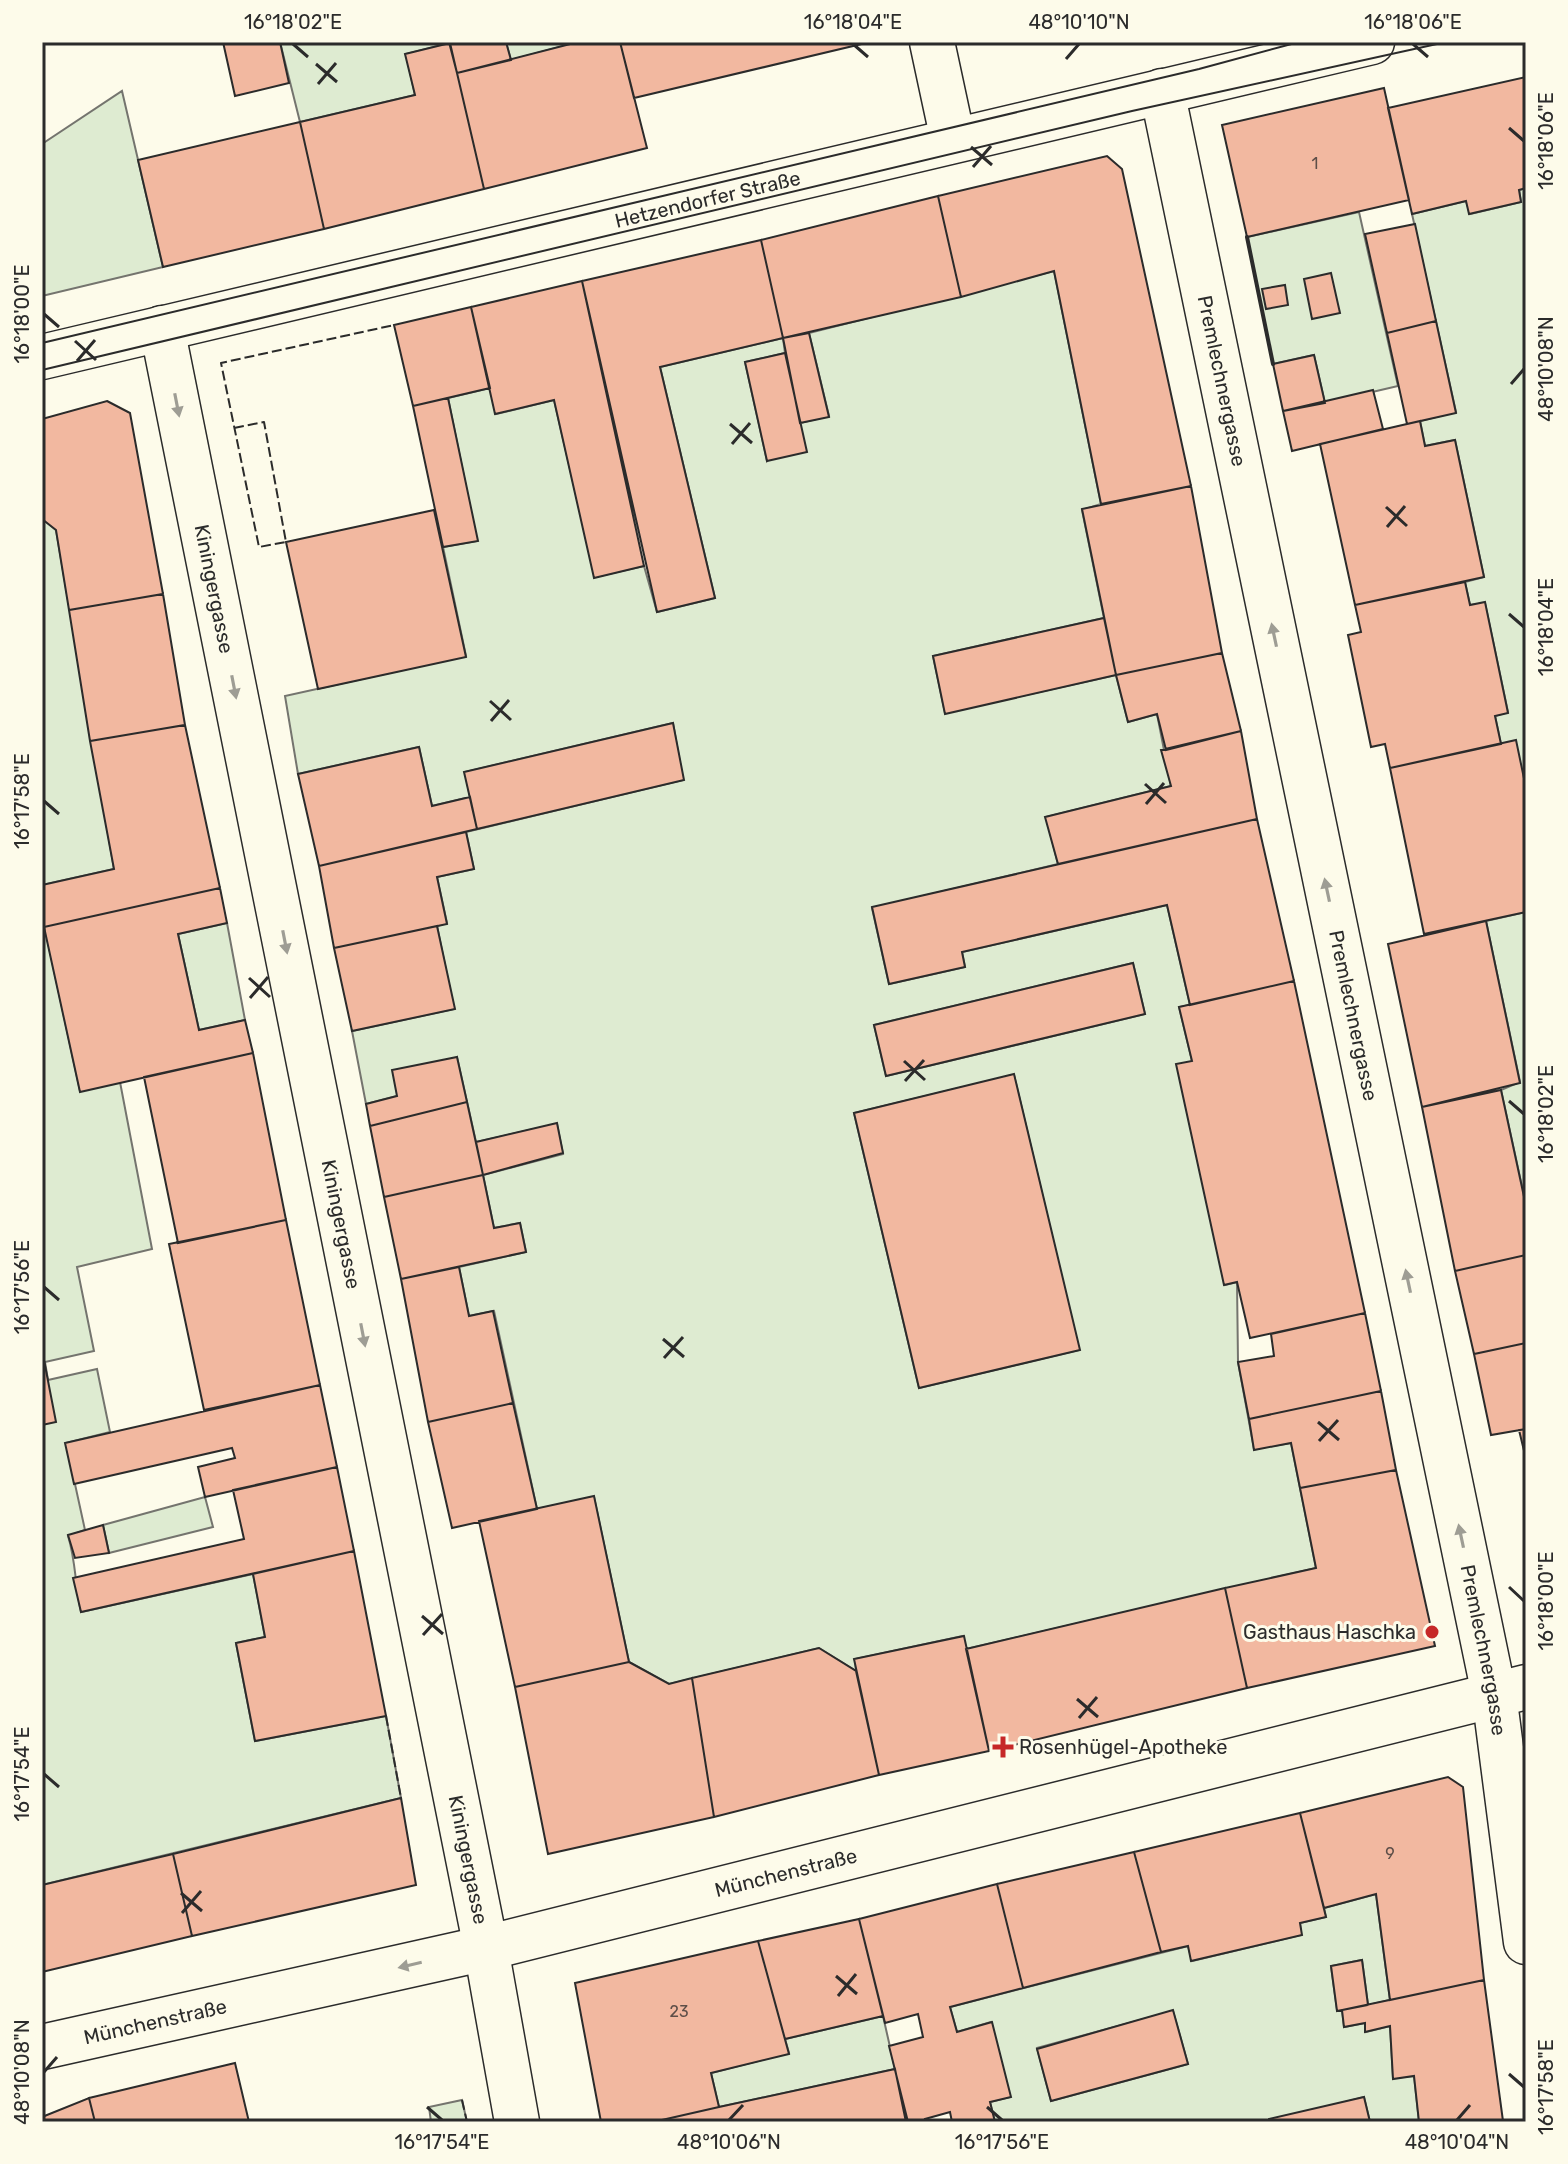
<svg xmlns="http://www.w3.org/2000/svg" width="1568" height="2164" viewBox="0 0 1568 2164" font-family="Rubik,sans-serif">
	<style>
		.green { fill: #deebd1; stroke: #74746e; stroke-width: 2; fill-rule: evenodd }
		.building { fill: #f2b8a0; stroke: #2b2b2b; stroke-width: 2 }
		.lines { fill: none; stroke-linecap: round; stroke-linejoin: round }
		.minor-casing { stroke: #2b2b2b; stroke-width: 47 }
		.secondary-casing { stroke: #2b2b2b; stroke-width: 47 }
		.minor { stroke: #fdfbea; stroke-width: 44 }
		.secondary { stroke: #fdfbea; stroke-width: 44 }
		.tram { stroke: #2b2b2b; stroke-width: 2 }
		.fence { stroke: #2b2b2b; stroke-width: 2; stroke-dasharray: 10 4; stroke-linecap: butt }
		.wall { stroke: #2b2b2b; stroke-width: 4 }
		.oneway { fill: #9e9d94 }
		.ticks { fill: none; stroke: #2b2b2b; stroke-width: 3 }
		.poi-dot { fill: #c62828; stroke: #fdfbea; stroke-width: 3 }
		.labels { text-anchor: middle; stroke-width: 6; stroke-linejoin: round; paint-order: stroke }
		.number-label { font-size: 16px; fill: #5d4e48 }
		.street-label { font-size: 20px; fill: #2b2b2b; stroke: #fdfbea }
		.poi-label { font-size: 20px; fill: #2b2b2b; stroke: #fdfbea; text-anchor: end }
		.neatline { fill: none; stroke: #2b2b2b; stroke-width: 3 }
		.ticks-label { font-size: 20px; text-anchor: middle; fill: #2b2b2b }
	</style>
	<rect width="100%" height="100%" fill="#fdfbea"/>
	<path class="green" d="M280,42H449L450,43L406,54L415,95L300,122Z
		M506,42H578L511,60Z
		M122,91L163,267L42,296V144Z
		M1526,188V788L1501,744L1495,716L1508,712L1485,603L1470,605L1465,582L1484,577L1455,440L1425,446L1420,421L1456,412L1412,214L1466,201L1470,214L1521,202L1519,190Z
		M1359,212L1398,386L1325,403L1314,355L1273,364L1247,237Z
		M1054,271L1101,504L1082,510L1104,618L933,656L945,713L1116,675L1128,722L1157,714L1171,786L1046,817L1058,864L872,908L889,984L965,967L962,952L1167,905L1190,1005L1179,1007L1192,1061L1225,1285L1237,1282L1238,1362L1254,1449L1291,1443L1316,1568L966,1649L963,1636L855,1659L856,1671L819,1648L669,1684L629,1662L594,1497L537,1509L494,1311L469,1316L459,1267L526,1252L520,1223L494,1228L483,1175L563,1154L557,1124L476,1142L457,1057L397,1096L366,1104L352,1031L454,1009L437,926L447,923L437,877L474,869L466,832L683,780L673,723L465,772L470,797L432,806L419,747L298,774L285,696L466,656L443,547L477,541L448,398L490,388L496,414L554,400L595,577L644,566L657,612L715,598L660,367L783,338L785,353L745,362L767,461L800,423L829,416L809,333ZM1133,963L1145,1014L886,1076L874,1025ZM1014,1075L1079,1350L919,1388L854,1113Z
		M43,519L56,530L114,869L42,885Z
		M1526,912V1205L1501,1090L1520,1082L1486,921Z
		M42,915L80,1091L120,1082L152,1249L77,1267L94,1351L45,1362L48,1380L97,1369L110,1432L66,1443L85,1530L68,1536C76,1561 75,1586 81,1612L253,1574L265,1637L236,1643L255,1741L386,1716L401,1798L42,1885Z
		M227,923L245,1020L199,1030L178,934Z
		M205,1497L213,1527L109,1553L103,1525Z
		M1376,1894L1390,2000L1368,2005L1362,1960L1331,1966L1337,2010H1342L1344,2027L1365,2023L1366,2032L1390,2026L1393,2078L1414,2076L1419,2122H1370L1364,2097L1269,2122H995L990,2102L1010,2097L991,2022L957,2032L950,2007L1188,1946L1192,1961L1301,1935L1300,1923L1326,1917L1324,1908ZM1173,2011L1188,2064L1051,2101L1037,2048Z
		M883,2016L895,2069L719,2107L711,2073L789,2053L785,2039Z
		M462,2100L467,2122H431L429,2107Z"/>
	<path class="building" d="M223,42H280L289,83L235,96Z
		M506,42L511,60L457,73L449,42Z
		M620,42H870L634,98Z
		M620,42L647,148L484,189L457,73L578,42Z
		M450,43L484,189L324,229L300,122L415,95L405,54Z
		M1526,77V188L1519,190L1521,202L1469,214L1466,201L1412,214L1388,108Z
		M1384,88L1409,200L1247,237L1222,125Z
		M300,122L324,229L163,267L138,160Z
		M1107,156L1122,169L1191,486L1101,504L1054,271L961,297L938,196Z
		M938,196L961,297L783,338L761,240Z
		M1415,224L1436,321L1387,333L1365,234Z
		M761,240L783,338L660,367L715,598L657,612L582,281Z
		M1331,273L1340,313L1312,319L1304,279Z
		M582,281L644,566L594,578L554,400L495,414L471,307Z
		M1285,285L1288,305L1266,309L1262,289Z
		M471,307L490,388L413,406L394,325Z
		M1436,321L1456,413L1407,424L1387,333Z
		M809,333L829,417L800,423L783,338Z
		M785,353L807,452L767,461L745,362Z
		M1314,355L1325,403L1283,411L1273,364Z
		M1373,390L1383,429L1292,451L1283,411Z
		M448,398L478,541L443,547L413,406Z
		M107,401L130,413L163,594L69,610L56,530L42,519V419Z
		M1420,421L1425,446L1455,440L1484,577L1355,605L1320,444Z
		M1191,486L1222,653L1116,675L1082,509Z
		M434,510L466,657L318,689L286,542Z
		M1465,582L1470,605L1485,602L1508,713L1495,716L1501,744L1390,768L1385,744L1371,747L1348,635L1361,632L1355,605Z
		M163,594L185,725L90,741L69,610Z
		M1104,618L1116,675L945,714L933,656Z
		M1222,653L1241,731L1166,750L1157,714L1128,722L1116,675Z
		M673,723L684,780L477,829L464,772Z
		M185,725L220,888L44,927L42,885L114,869L90,741Z
		M1241,731L1257,819L1058,864L1045,817L1171,786L1161,750Z
		M1516,740L1526,788V912L1424,934L1390,768Z
		M419,747L432,806L470,797L477,829L319,866L298,774Z
		M1257,819L1294,981L1190,1005L1167,905L962,952L965,967L889,984L872,907Z
		M466,832L474,869L437,877L447,924L334,948L319,866Z
		M220,888L227,923L178,934L199,1030L245,1020L253,1053L80,1092L44,927Z
		M1486,921L1520,1083L1422,1107L1388,944Z
		M437,926L455,1009L352,1031L334,948Z
		M1133,963L1145,1014L886,1076L874,1025Z
		M1294,981L1365,1313L1250,1338L1237,1282L1224,1285L1176,1064L1192,1061L1179,1007Z
		M253,1053L286,1220L178,1243L144,1077Z
		M457,1057L467,1102L370,1126L366,1104L397,1096L392,1070Z
		M1014,1074L1080,1350L919,1388L854,1113Z
		M1501,1090L1526,1206V1255L1455,1271L1422,1107Z
		M467,1102L483,1175L384,1197L370,1126Z
		M557,1123L563,1153L483,1175L476,1142Z
		M483,1175L494,1228L520,1223L526,1252L401,1279L384,1197Z
		M286,1220L320,1385L204,1410L169,1244Z
		M1526,1255V1343L1474,1354L1455,1271Z
		M459,1267L469,1316L493,1311L513,1403L428,1422L401,1279Z
		M1365,1313L1381,1391L1249,1419L1238,1362L1274,1356L1271,1334Z
		M1526,1343V1429L1491,1435L1474,1354Z
		M42,1350L56,1422L42,1425Z
		M320,1385L337,1467L205,1497L198,1467L235,1458L232,1448L74,1484L65,1443Z
		M1381,1391L1396,1470L1300,1488L1291,1443L1254,1450L1249,1419Z
		M513,1403L537,1509L452,1528L428,1422Z
		M1526,1429V1459L1519,1430Z
		M337,1467L354,1551L81,1612L73,1578L244,1539L233,1490Z
		M1396,1470L1435,1646L1247,1688L1225,1588L1316,1568L1300,1488Z
		M594,1496L629,1662L515,1687L479,1521Z
		M103,1525L109,1553L75,1558L68,1535Z
		M354,1551L386,1716L255,1741L236,1643L265,1637L253,1574Z
		M1225,1588L1247,1688L989,1751L966,1649Z
		M964,1636L989,1751L879,1775L854,1659Z
		M819,1648L856,1671L879,1775L714,1817L692,1678Z
		M629,1662L669,1684L692,1678L714,1817L548,1854L515,1687Z
		M1448,1777L1463,1787L1484,1980L1390,2000L1376,1894L1324,1908L1300,1813Z
		M401,1798L416,1885L192,1936L173,1854Z
		M1300,1813L1326,1917L1300,1923L1302,1935L1191,1961L1188,1946L1161,1952L1134,1852Z
		M1134,1852L1161,1952L1023,1988L997,1884Z
		M173,1854L192,1936L42,1972V1885Z
		M997,1884L1023,1988L950,2007L957,2032L992,2022L1011,2097L990,2102L995,2122H952L950,2112L925,2119L926,2122H908L889,2046L923,2037L918,2014L885,2023L859,1919Z
		M859,1919L883,2016L785,2039L758,1941Z
		M758,1941L789,2054L711,2073L719,2107L653,2122H601L575,1983Z
		M1362,1960L1368,2005L1337,2011L1331,1966Z
		M1484,1980L1503,2121L1419,2122L1414,2076L1393,2079L1390,2026L1365,2032V2023L1344,2027L1342,2010Z
		M1173,2010L1188,2064L1051,2101L1037,2049Z
		M235,2063L249,2122H95L89,2098Z
		M895,2069L906,2122H653L719,2107Z
		M1364,2097L1370,2122H1269V2119Z
		M89,2098L95,2122H42V2117Z"/>
	<g class="lines">
		<defs>
			<g id="minor">
				<path d="M932,42L953,140"/>
				<path id="s1" d="M1162,91L1494,1694L1526,1942"/>
				<path id="s2" d="M162,328L486,1948L517,2122"/>
				<path id="s3" d="M42,2047L486,1948L1526,1687"/>
			</g>
			<g id="secondary">
				<path id="s4" d="M42,357L1372,42"/>
			</g>
		</defs>
		<use href="#minor" class="minor-casing"/>
		<use href="#secondary" class="secondary-casing"/>
		<use href="#minor" class="minor"/>
		<use href="#secondary" class="secondary"/>
		<path class="tram" d="M42,343L1199,69L1299,42
			M42,370L1132,111L1446,42"/>
		<path class="fence" d="M234,428L264,422L286,542L259,547L221,363L394,325
			M386,1716L401,1798
			M462,2100L467,2122"/>
		<path class="wall" d="M1247,237L1273,364"/>
	</g>
	<defs><path id="oneway-solid" d="M-6-.8H1V-3.2L6.5 0L1 3.2V.8H-6Z" transform="scale(2)"/></defs>
	<g class="oneway">
		<use href="#oneway-solid" transform="translate(177 405) rotate(79)"/>
		<use href="#oneway-solid" transform="translate(1274 635) rotate(-102)"/>
		<use href="#oneway-solid" transform="translate(234 687) rotate(79)"/>
		<use href="#oneway-solid" transform="translate(1327 890) rotate(-102)"/>
		<use href="#oneway-solid" transform="translate(285 942) rotate(79)"/>
		<use href="#oneway-solid" transform="translate(1408 1281) rotate(-102)"/>
		<use href="#oneway-solid" transform="translate(363 1335) rotate(79)"/>
		<use href="#oneway-solid" transform="translate(1461 1536) rotate(-102)"/>
		<use href="#oneway-solid" transform="translate(410 1965) rotate(167)"/>
	</g>
	<path class="ticks" d="M293,44L308,57M853,44L868,57M1413,44L1428,57M1066,59L1079,44M316,64L337,82M318,84L336,63M1509,128L1524,141M971,147L992,165M973,167L991,146M44,314L59,327M75,341L96,360M77,361L95,340M1511,384L1524,369M730,424L752,443M732,444L750,423M1386,507L1407,526M1387,527L1405,506M1509,614L1524,627M490,701L511,720M491,721L509,700M1145,784L1166,803M44,801L59,814M1146,804L1164,783M249,978L270,997M250,998L268,977M904,1061L925,1080M905,1081L924,1060M1509,1101L1524,1114M44,1287L59,1300M663,1339L684,1357M664,1358L683,1337M1318,1422L1339,1440M1319,1441L1338,1420M1509,1587L1524,1601M422,1616L443,1634M423,1635L442,1614M1077,1699L1098,1717M1079,1718L1097,1697M44,1774L59,1787M181,1893L202,1911M182,1913L201,1891M836,1976L857,1994M838,1996L856,1974M44,2072L57,2057M1509,2074L1524,2087M427,2107L442,2120M987,2107L1002,2120M729,2120L743,2105M1457,2120L1470,2105"/>
	<g class="poi-dot">
		<circle cx="1432" cy="1632" r="8"/>
		<path d="M999 1735h8v8h8v8h-8v8h-8v-8h-8v-8h8z"/>
	</g>
	<g class="labels">
		<g class="number-label">
			<text x="1315" y="169">1</text>
			<text x="1390" y="1859">9</text>
			<text x="679" y="2017">23</text>
		</g>
		<g class="street-label">
			<text dy="7" stroke="none"><textPath href="#s4" startOffset="684">Hetzendorfer Straße</textPath></text>
			<text dy="7" stroke="none"><textPath href="#s1" startOffset="296">Premlechnergasse</textPath></text>
			<text dy="7" stroke="none"><textPath href="#s2" startOffset="266">Kiningergasse</textPath></text>
			<text dy="7" stroke="none"><textPath href="#s1" startOffset="944">Premlechnergasse</textPath></text>
			<text dy="7" stroke="none"><textPath href="#s2" startOffset="914">Kiningergasse</textPath></text>
			<text dy="7" stroke="none"><textPath href="#s1" startOffset="1592">Premlechnergasse</textPath></text>
			<text dy="7" stroke="none"><textPath href="#s2" startOffset="1562">Kiningergasse</textPath></text>
			<text dy="7" stroke="none"><textPath href="#s3" startOffset="764">Münchenstraße</textPath></text>
			<text dy="7" stroke="none"><textPath href="#s3" startOffset="116">Münchenstraße</textPath></text>
		</g>
		<g class="poi-label">
			<text x="1416" y="1639">Gasthaus Haschka</text>
			<text x="1019" y="1754" text-anchor="start">Rosenhügel-Apotheke</text>
		</g>
	</g>
	<rect width="1568" height="2164" fill="none" stroke="#fdfbea" stroke-width="88"/>
	<rect x="44" y="44" width="1480" height="2076" class="neatline"/>
	<g class="ticks-label">
		<text x="293" y="29">16°18'02"E</text>
		<text x="853" y="29">16°18'04"E</text>
		<text x="1079" y="29">48°10'10"N</text>
		<text x="1413" y="29">16°18'06"E</text>
		<text transform="translate(1546 141) rotate(-90)" y="7">16°18'06"E</text>
		<text transform="translate(22 314) rotate(-90)" y="7">16°18'00"E</text>
		<text transform="translate(1546 369) rotate(-90)" y="7">48°10'08"N</text>
		<text transform="translate(1546 627) rotate(-90)" y="7">16°18'04"E</text>
		<text transform="translate(22 801) rotate(-90)" y="7">16°17'58"E</text>
		<text transform="translate(1546 1114) rotate(-90)" y="7">16°18'02"E</text>
		<text transform="translate(22 1287) rotate(-90)" y="7">16°17'56"E</text>
		<text transform="translate(1546 1601) rotate(-90)" y="7">16°18'00"E</text>
		<text transform="translate(22 1774) rotate(-90)" y="7">16°17'54"E</text>
		<text transform="translate(22 2072) rotate(-90)" y="7">48°10'08"N</text>
		<text transform="translate(1546 2087) rotate(-90)" y="7">16°17'58"E</text>
		<text x="442" y="2149">16°17'54"E</text>
		<text x="729" y="2149">48°10'06"N</text>
		<text x="1002" y="2149">16°17'56"E</text>
		<text x="1457" y="2149">48°10'04"N</text>
	</g>
</svg>
